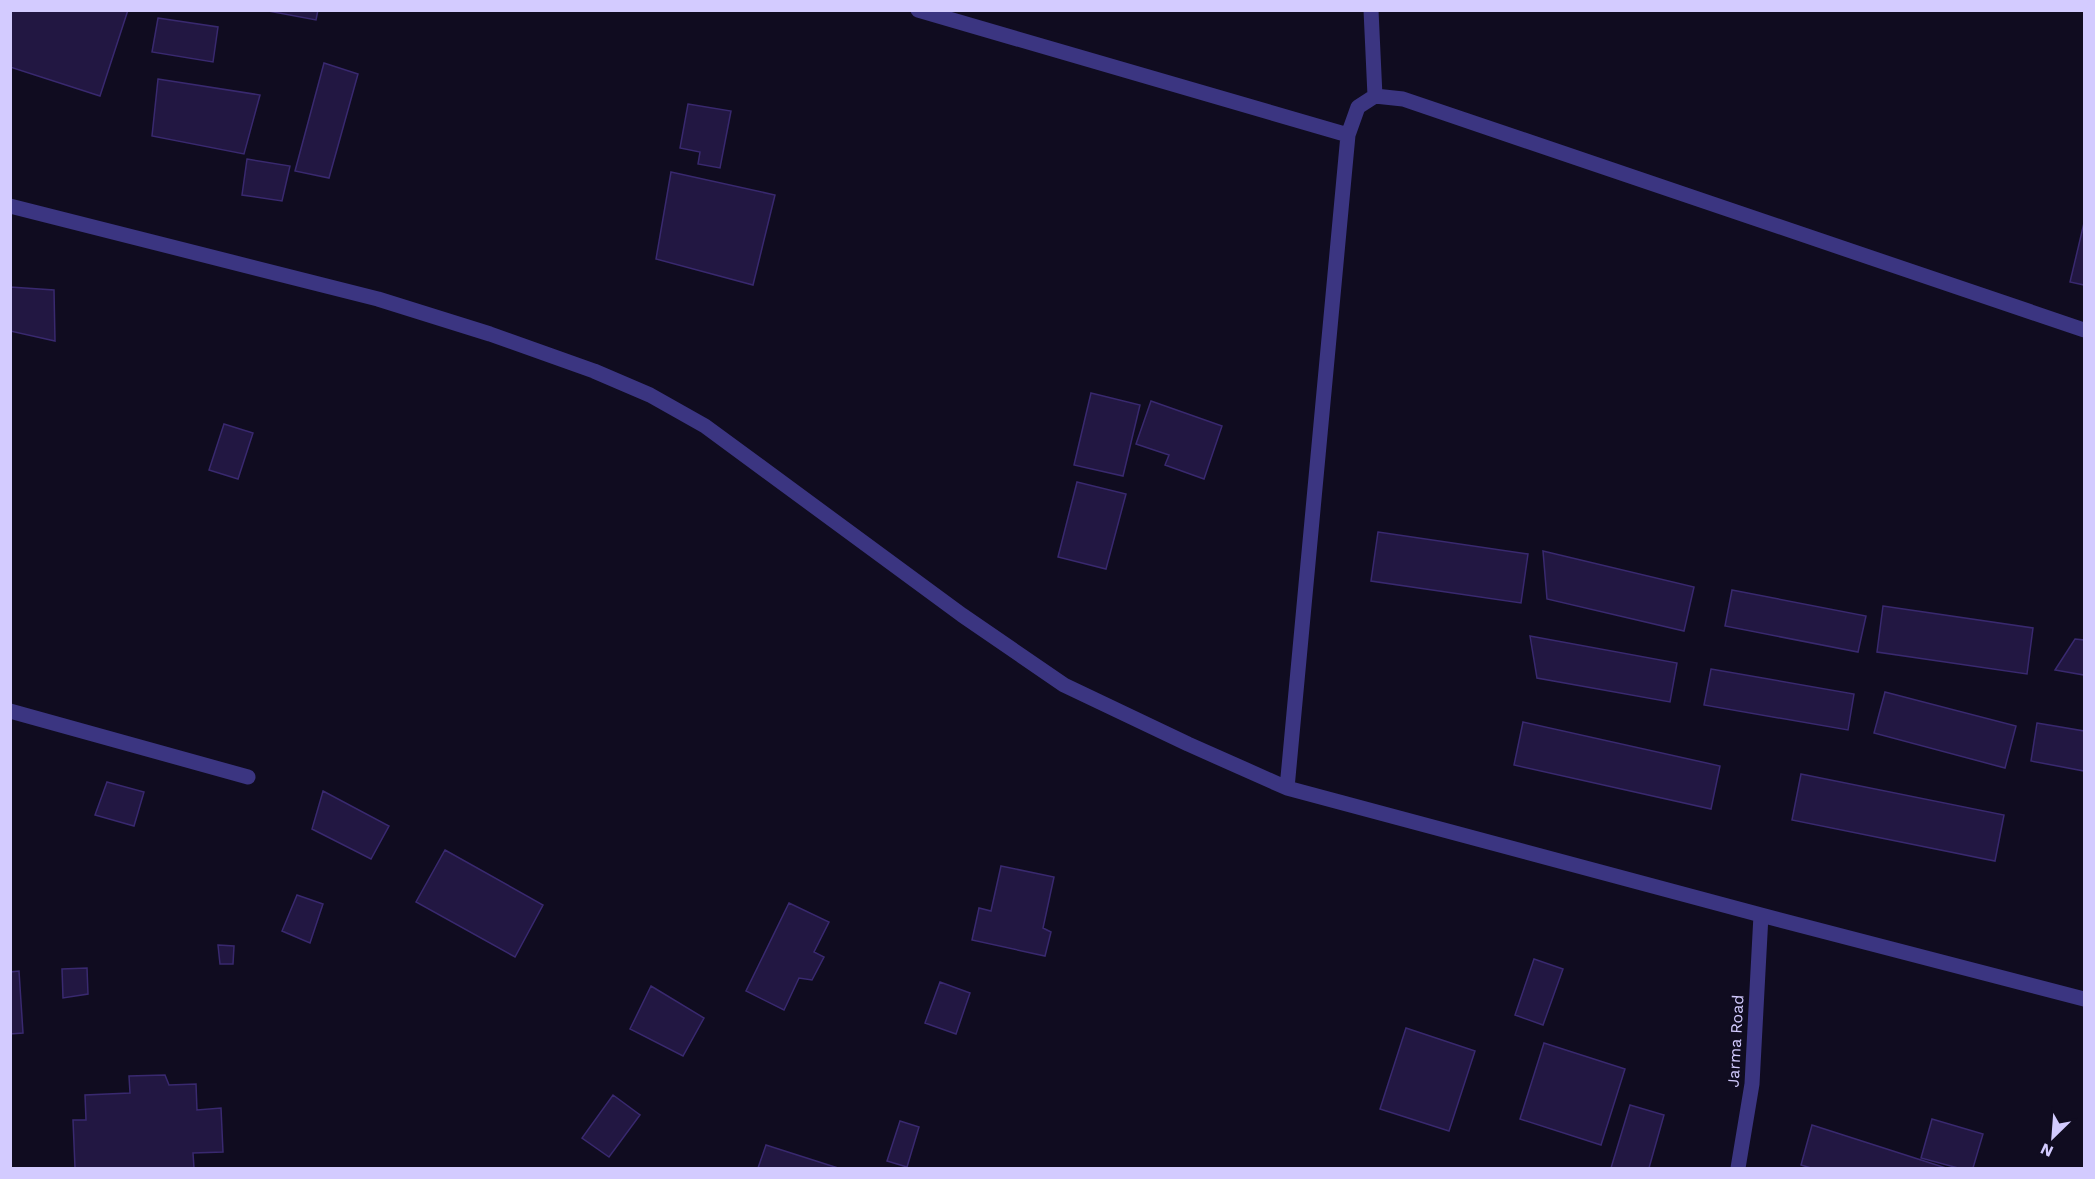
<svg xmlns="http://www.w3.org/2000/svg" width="2095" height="1179" viewBox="0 0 2095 1179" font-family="'Work Sans',sans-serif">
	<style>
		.building { fill: #221742; stroke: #39296f; stroke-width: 1.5 }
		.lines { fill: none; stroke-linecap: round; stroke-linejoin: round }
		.minor { stroke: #3b3581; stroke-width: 15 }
		.labels { text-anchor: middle; stroke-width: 4.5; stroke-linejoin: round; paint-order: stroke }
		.street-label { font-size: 16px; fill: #d3cbff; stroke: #100c20 }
	</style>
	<rect width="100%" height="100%" fill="#100c20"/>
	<path class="building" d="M10,10H128L100,96L10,67Z
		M263,10H318L316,20Z
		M158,18L218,27L213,62L152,52Z
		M324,63L358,74L329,178L295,171Z
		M158,79L260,95L244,154L152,136Z
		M688,104L731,111L720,168L698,164L700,152L680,148Z
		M247,159L290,166L282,201L242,195Z
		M671,172L775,195L753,285L656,259Z
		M2084,223V285L2070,282Z
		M10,287L54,290L55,341L10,331Z
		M1091,393L1140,405L1123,476L1074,465Z
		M1151,401L1222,426L1204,479L1165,465L1169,455L1136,444Z
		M224,424L253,433L238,479L209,470Z
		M1077,482L1126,494L1106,569L1058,557Z
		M1378,532L1528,554L1521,603L1371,581Z
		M1543,551L1694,587L1684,631L1547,599Z
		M1732,590L1866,616L1858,652L1725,626Z
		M1883,606L2033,628L2027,674L1877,652Z
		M1530,636L1677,663L1670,702L1537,678Z
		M2075,639L2084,640V675L2055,670Z
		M1711,669L1854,694L1848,730L1704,705Z
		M1885,692L2016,726L2005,768L1874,733Z
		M1523,722L1720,766L1711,809L1514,765Z
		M2037,723L2084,731V771L2031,761Z
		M1801,774L2004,815L1995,861L1792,820Z
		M107,782L144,792L134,826L95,815Z
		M323,791L389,826L371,859L312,829Z
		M445,850L543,905L515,957L416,902Z
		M1001,866L1054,877L1043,928L1051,932L1045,956L972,940L979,908L991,911Z
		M297,895L323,904L310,943L282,931Z
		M789,903L829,922L814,952L824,957L812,980L799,978L784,1010L746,991Z
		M218,945L234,946L233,964H220Z
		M1534,959L1563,969L1543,1025L1515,1015Z
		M87,968L88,994L63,998L62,969Z
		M19,971L23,1033L10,1034V972Z
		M940,982L970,993L956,1034L925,1023Z
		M651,986L704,1018L683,1056L630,1029Z
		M1406,1028L1475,1051L1449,1131L1380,1109Z
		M1544,1043L1625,1069L1601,1145L1520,1119Z
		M165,1075L169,1085L196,1084L197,1110L221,1108L223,1152L193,1153L194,1168H75L73,1120H86L85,1095L130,1093L129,1076Z
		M613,1095L640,1115L609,1157L582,1138Z
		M1630,1105L1664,1115L1649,1168H1611Z
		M1932,1119L1983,1134L1973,1168H1958L1921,1158Z
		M900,1121L919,1127L907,1167L887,1161Z
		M1812,1125L1946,1168H1811L1801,1165Z
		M766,1145L838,1168H758Z"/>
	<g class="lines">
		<path class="minor" d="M918,10L1348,135
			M1371,10L1375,96
			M10,206L378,299L490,334L594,371L650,395L705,426L962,615L1064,685L1188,744L1287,788L1761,915L2084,999
			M10,711L248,777
			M1287,788L1348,135L1358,107L1375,96L1403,99L2084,330
			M1738,1168L1752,1084L1761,915"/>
	</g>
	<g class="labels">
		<g class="street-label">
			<text transform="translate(1735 1041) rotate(-87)" y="6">Jarma Road</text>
		</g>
	</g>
	<rect width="2095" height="1179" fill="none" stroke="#d3cbff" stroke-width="24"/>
	<g transform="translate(2053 1137) rotate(205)" stroke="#100c20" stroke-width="4.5" paint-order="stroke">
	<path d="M0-4.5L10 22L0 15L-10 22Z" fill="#d3cbff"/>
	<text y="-9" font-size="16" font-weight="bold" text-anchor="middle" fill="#d3cbff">N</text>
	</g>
</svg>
